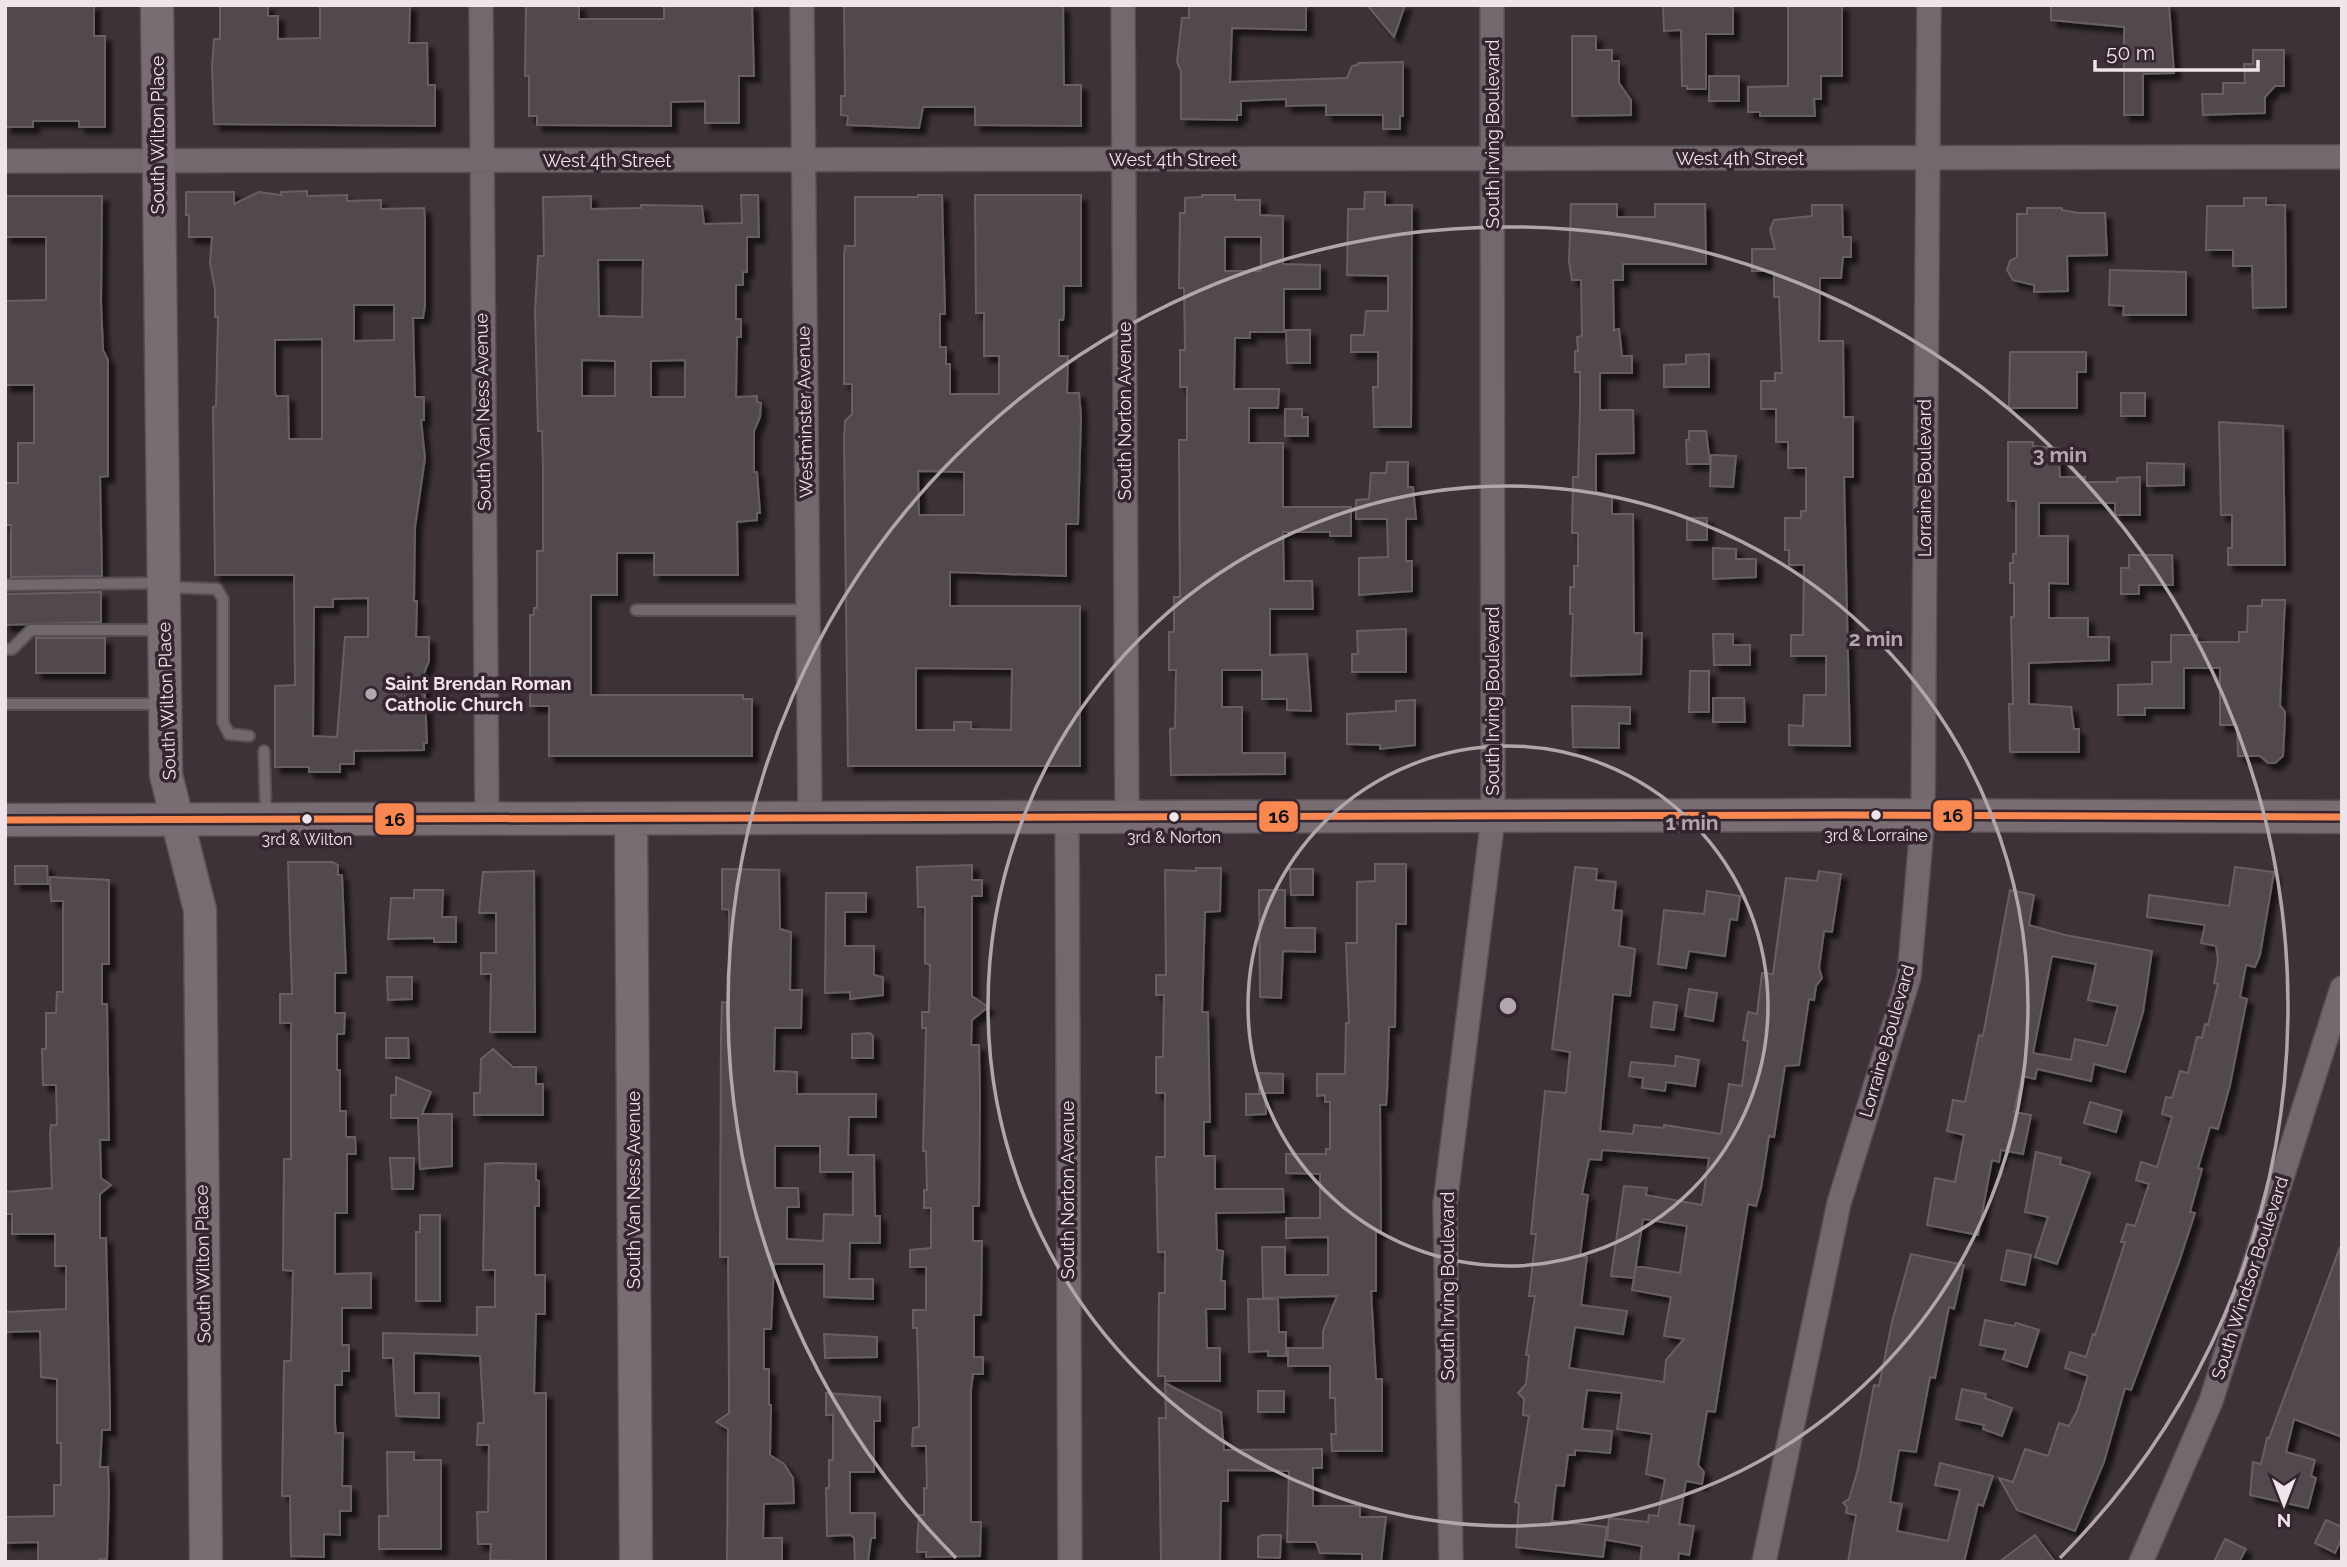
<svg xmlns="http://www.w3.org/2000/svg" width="2347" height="1567" viewBox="0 0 2347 1567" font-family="Raleway,sans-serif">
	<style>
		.building { fill: #51494d; stroke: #675f64; stroke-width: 2; fill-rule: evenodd; filter: url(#shadow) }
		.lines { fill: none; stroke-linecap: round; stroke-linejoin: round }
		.lane-casing { stroke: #575053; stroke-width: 14 }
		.street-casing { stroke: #575053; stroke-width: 26 }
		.secondary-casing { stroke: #575053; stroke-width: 35 }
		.lane { stroke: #71696d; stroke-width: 10 }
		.street { stroke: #71696d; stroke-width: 23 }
		.secondary { stroke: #786d72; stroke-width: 32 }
		.bus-1-casing { stroke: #35252e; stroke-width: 12 }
		.bus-1 { stroke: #f88751; stroke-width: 7 }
		.ring { fill: none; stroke: #b0a6ab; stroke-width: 3.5 }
		.poi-dot { fill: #b0a6ab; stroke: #35252e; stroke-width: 2.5 }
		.bus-dot { fill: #eee4e9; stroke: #35252e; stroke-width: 2.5 }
		.labels { text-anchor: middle; stroke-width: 7; stroke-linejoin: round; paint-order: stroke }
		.bus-label { font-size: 16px; fill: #eee4e9; stroke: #35252e }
		.street-label { font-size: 18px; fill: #eee4e9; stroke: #35252e }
		.poi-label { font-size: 18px; font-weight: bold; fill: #eee4e9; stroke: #35252e; text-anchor: start }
		.centre { fill: #b0a6ab; stroke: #35252e; stroke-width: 3.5 }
		.ring-label { font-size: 21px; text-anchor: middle; font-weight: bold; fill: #b0a6ab; stroke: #35252e; stroke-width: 7; stroke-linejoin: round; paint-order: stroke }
		.line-badge { stroke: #35252e; stroke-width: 2.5 }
		.pale-badge-label { font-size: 19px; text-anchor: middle; font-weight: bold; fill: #111 }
	</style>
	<defs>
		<filter id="shadow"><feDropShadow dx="6" dy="6" stdDeviation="2" flood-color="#0009"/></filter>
	</defs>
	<rect width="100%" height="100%" fill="#3c3237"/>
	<path class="building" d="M5,5H94V36H105V127H79V121H33V127H6Z
		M220,5H268V16H278V39L320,38V5H410L409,43H427L428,85H435V126L214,124L212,67L214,39H220Z
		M526,5H579V19H664V5H752L754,76H739V123H705V101L671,102V126L537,125V116H529V76H525Z
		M1189,5H1306V30L1232,28L1230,82L1347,78L1352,66L1358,65V63L1403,62V116H1400V129H1383V115H1326V105L1286,106V99L1241,101V115H1237V120L1181,119V71L1177,62L1182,18H1189Z
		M1367,5H1405L1394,37Z
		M1725,5L1733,8V34H1706V89H1687V86H1682L1681,30L1664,31L1663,6Z
		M1788,5H1842V76H1821V99H1814L1815,116H1760V112H1748V87L1788,86Z
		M2051,5H2169L2174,73L2143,74V115H2124V27L2051,20Z
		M844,6H1063L1064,85H1081V126L975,125V107H923L919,128L847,125L848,116L841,115V96H845Z
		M1572,36H1596V50H1612V61H1619V83L1631,100V115L1572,116Z
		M2253,50H2284V86H2275L2265,97V113L2203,115L2202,94H2223V83H2245L2244,64H2253Z
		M1709,76H1739V101H1709Z
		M307,191V196L347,195V201L381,200V209L424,208L425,220V306L423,318H413L415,397H424V420H421L425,458L415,527L414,601H417L416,637H429V661L424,673L427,743H424V750L354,751V764H340V772H309V767H275V686L295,685L294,575H215L213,407L216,406L218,317H215V289L210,263L212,237H189V215H186V192H234V204L259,192L281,195V192ZM354,305H394V340L354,341ZM322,339V439H289L288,396H276L275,392V340ZM368,598V637H345L337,737L313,736L314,607H333V599Z
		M1365,192H1385V205H1412L1411,427H1374L1373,387H1378V352H1351V335H1364L1366,311H1388V276L1347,275L1348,209H1364Z
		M741,195H758L759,237H747V272H743V285H736V319H741V337H737L736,397L757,396V402L761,403L760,417L754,431V472H757L760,513H757V520L737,522L738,575H654V553H617V595H591V695H743V699H752V756H549V706H530V615H534V608H537V551H543V466L542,431H538L535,312L538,256H544L543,197L591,196V209L641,208V205L702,206L704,224L742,223ZM598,260H643L642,317L599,316ZM582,360L615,361V396H582ZM685,360V397H651V361Z
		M918,195H942L945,314H940V347H946V364H950V394H999V356H984V313H976L975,195H1081V286H1064V314L1063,320H1059V356H1068L1067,393H1079L1081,416L1078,524H1066V576L950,572V606H1080V766H848L844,438L845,421L852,414V384H844V255L845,246H855V197H918ZM918,471L964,472V515H919ZM916,668L1012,669L1011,730L971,729V722H954V730H916Z
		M1202,195H1235V200H1260V215L1283,216V264L1320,265V289H1284V332H1250V338H1235L1234,389H1279L1278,408H1249V443H1283V507H1351V536H1330V532H1283L1284,581H1312L1313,609H1270V655L1307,654L1311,711L1287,710V699H1262V670H1222V707H1242V753H1285V774L1171,775L1170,729L1175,728L1176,670H1169V632H1174V597H1180L1179,440H1187V387H1180V350H1185L1184,288H1179L1180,213H1185V198L1202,197ZM1225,237H1261V271H1225Z
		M5,196H102L101,302L103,350L108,360V476L100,477L102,576L11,577V525H5V483H18V443H34V385H5V301L46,300V237H5Z
		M2244,198H2266V205H2285L2286,307L2253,308L2252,266H2233V250H2206L2207,206H2244Z
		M1571,204H1617V217H1655V204H1705L1706,264H1623V280H1613L1614,330L1619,329L1622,356H1632V373H1600V410H1633L1634,453L1596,454V492L1612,496V514H1633L1634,633H1642L1641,674L1571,676L1573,614H1570V587H1574V566H1578V533H1572L1573,477H1578L1580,411V372H1575V351H1578L1577,337L1582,336L1581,280H1572L1569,261Z
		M1812,205H1842L1843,237H1851V257H1843L1841,278H1820L1819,341H1843L1844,417H1853V477H1844L1850,746L1789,745V725L1803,726L1804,695H1826V656H1791V635H1803L1804,565H1789V550H1785V518H1801V511H1806V468H1788V442H1776V409H1761V381H1775V373H1782L1779,297H1774V271H1752V249H1775L1770,229L1774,220L1812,216Z
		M2027,208H2062V210L2079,213H2105L2107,255L2067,256L2068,291L2034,292V285L2013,280L2007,270L2010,261L2017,257V214H2027Z
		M2110,270L2186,272V315H2123L2124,306L2109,305Z
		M1286,330H1310V363H1287Z
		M2010,352H2086V372H2077V408H2009Z
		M1709,354V387H1664V365L1686,364V355Z
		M2121,393H2145V416H2121Z
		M1285,409H1302V417H1308V436H1285Z
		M2219,422L2283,426L2285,565H2228V548H2232V515H2221Z
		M1689,431H1706L1710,464H1687L1686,440H1689Z
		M2008,442H2033V446L2058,448L2060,477H2085V482H2117V478L2140,477V515H2115V503H2039V536H2068V584L2049,583V618H2088V637H2109V660L2029,663V704L2071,707L2074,729H2079V752H2010L2009,704H2013L2011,617H2014V583H2010V563H2013V554H2016V501H2008Z
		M1711,455L1736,456L1733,487L1710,486Z
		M1387,462H1408V487H1413L1416,519H1406V561H1412V591L1359,595V558L1388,557L1387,519H1356V500L1369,499L1371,473H1386Z
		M2147,463L2184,464V485L2147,486Z
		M1687,518H1707V540H1687Z
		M1713,548L1736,549V559H1756V577L1713,579Z
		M2129,555H2172L2173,585H2139V594H2121V568H2129Z
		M101,592V622L5,625V594Z
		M2262,600H2285L2280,705L2285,712V719L2283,756L2275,763H2268L2260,756H2238L2237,725H2220V668H2184V708H2145V715H2118V685L2152,684V662H2171V635H2197V642H2239V632H2247L2248,606H2262Z
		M1406,629V672H1352V654H1358L1357,631Z
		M1713,634H1733V645H1750V665H1714Z
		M36,638H105V673H36Z
		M1690,671H1709V712H1689Z
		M1713,698H1744L1745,722H1713Z
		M1415,700V745L1380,749V745L1347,744V714L1396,711V701Z
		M1572,706L1630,707V724L1619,723V748L1573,747Z
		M288,862H332L338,865V875H342L346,973H335V1013H345L344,1034H337V1070H340V1111H346V1137H355L356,1154H347V1213H335V1274L371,1273V1308H342V1345H349V1371H342V1385H335V1424L336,1433H343L342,1486H351V1511H340V1535L324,1534V1557L291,1556L290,1496H282L284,1361H291L293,1271L283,1270L284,1159H291V1023H280V994H292Z
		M1375,864H1406V924H1396L1395,1027H1389L1387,1093L1386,1105H1380L1381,1232H1376V1291H1371L1376,1379H1382V1451H1332L1331,1434H1336L1335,1398H1330V1366H1288V1348H1323V1331L1337,1296L1263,1298L1262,1247H1285V1275H1328V1237L1286,1238V1218H1320V1174L1286,1173V1154H1326V1149H1330V1102H1325V1095L1317,1096V1074H1345L1346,1023H1349L1346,943H1357V882L1375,881Z
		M972,865V880H982V896H972V996L988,1007L972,1020L971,1045H979L980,1094L979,1206H973V1241H982L981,1315H974V1357H983V1374H973L971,1389V1522H981L980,1556L926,1557V1552H917V1543L919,1515H924V1488H927L926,1446H912L913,1428L919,1427V1405L917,1328H913V1310H926V1267H910V1250L931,1248V1208H924V1190H927L926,1151H923L926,1028H922V1012H929L930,965L925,963V907H918L917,867Z
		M15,866H47L48,884H15Z
		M1575,867L1597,869L1596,880L1616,882L1613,910L1622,911L1619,946L1635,949L1630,996L1613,994L1600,1131L1633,1134L1634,1125L1664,1128V1125L1721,1134L1729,1084L1742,1086L1748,1041L1743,1040L1748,1012L1757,1014L1762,973L1773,974L1786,878L1817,881L1819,871L1841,874L1832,932L1824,931L1819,968L1822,978L1816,986L1814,1000L1809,999L1799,1065L1785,1066L1774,1137L1769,1136L1761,1188L1756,1206L1748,1204L1715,1412L1707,1411L1698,1465L1704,1472L1702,1484L1686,1481L1679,1524L1694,1526L1689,1555L1679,1553L1678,1562H1640L1642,1546L1607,1540L1609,1518L1648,1522L1649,1515L1658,1516L1665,1479L1646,1474L1652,1434L1617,1429L1622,1393L1587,1390L1582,1429L1612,1431L1610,1453L1575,1450V1455H1568L1564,1486L1556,1485L1552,1521L1607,1527L1603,1557L1516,1547L1519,1503L1515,1502L1529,1416L1523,1415L1524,1399L1518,1393L1526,1384L1529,1355H1526L1535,1296H1529L1536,1234H1531L1545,1091L1566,1093L1570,1052L1552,1049ZM1602,1150L1709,1158L1702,1205L1646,1195L1647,1188L1624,1186L1611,1276L1634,1278L1643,1219L1687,1226L1680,1273L1636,1266L1632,1290L1671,1297L1664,1336L1684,1339L1666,1360L1664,1382L1569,1368L1575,1327L1623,1334L1627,1311L1581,1305L1587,1257L1580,1256L1588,1195L1582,1194L1589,1159L1601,1160Z
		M2235,867L2274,872L2260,955L2255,967L2246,965L2240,997L2247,999L2230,1085L2218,1129L2210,1127L2198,1168L2202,1169L2190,1212L2195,1213L2179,1262L2131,1390L2125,1388L2104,1462L2075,1531L2017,1510L1999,1478L2013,1482L2025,1449L2048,1456L2059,1423L2069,1426L2077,1411L2088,1376L2065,1368L2070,1352L2086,1357L2093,1334L2095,1335L2125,1242H2121L2127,1224L2135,1226L2149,1184L2136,1180L2141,1162L2157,1167L2172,1117L2162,1114L2166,1097L2172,1098L2180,1071L2188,1073L2197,1037L2202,1038L2205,1024L2208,1025L2218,984L2214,983L2218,960L2216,946L2201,943L2205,925L2147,917L2149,895L2229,906Z
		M1196,868H1221L1220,911L1205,912L1202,1012H1208L1210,1122H1204V1156H1215V1189H1283L1284,1212L1216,1213L1217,1250L1223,1251L1221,1281H1225V1309H1206L1207,1348H1220V1381H1165V1376H1158L1159,1293H1165V1252H1158L1156,1157H1165V1093H1156V1057H1163L1164,995H1156V975H1166L1165,870L1196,871Z
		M722,869L779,870L780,929L791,932L790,990H802L801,1028H775L774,1071L797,1072V1094H876V1117H849L848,1155H874L875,1216H880V1243H850L849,1279H873V1299L824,1297V1264H774L771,1329H764V1369H769V1405H771L770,1455L784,1464L793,1478L794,1503L764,1504L763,1538H782V1562H727L728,1429L716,1422L729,1413V1387L728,1257H720L721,1035L722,1002L729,1003V910L722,909ZM775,1146H820V1172H853V1215L824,1214L823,1241L787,1239V1207H799L798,1188H775Z
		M1290,869H1313V895H1291Z
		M534,871L535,1032H490L491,974H481V953H496V913H479L483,872Z
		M50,877L109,880V964H102V1004H107L109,1140H100L101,1178L111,1185L100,1194V1238H106L110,1405V1430H102L100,1467H108L109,1493L107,1559H99V1562H38V1542L5,1543V1517L54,1516V1485H61V1443H57V1379L41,1377L40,1331L6,1332V1312L66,1309V1266H55V1234H12V1214H5V1192L52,1188L50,1133L51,1125H57L56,1085H43L42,1049H46V1013H56L57,992H63V901H51Z
		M414,890H443L442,917H456V942H434V938L388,939L391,898H414Z
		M1259,890H1285V928H1315V952L1283,951L1281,998L1260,997Z
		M2010,890L2034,895L2029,925L2065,935L2152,951L2143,1012L2125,1072L2094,1064L2091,1081L2037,1069L2035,1079L2022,1076L2014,1112L2031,1115L2023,1154L2001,1150L1999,1162L1992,1160L1978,1235L1927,1225L1935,1178L1955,1182L1964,1135L1947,1131L1953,1100L1965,1102L1979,1035L1983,1036ZM2052,956L2096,964L2088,1000L2118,1006L2107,1046L2075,1039L2071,1060L2033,1053Z
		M1707,891L1740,896L1737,920L1730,919L1725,956L1689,951L1686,968L1658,964L1664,910L1704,914Z
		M826,893H866V912H845V946H874V975L883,977V995L850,999V992L825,993Z
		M387,977H412V999L388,1000Z
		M1689,989L1717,993L1713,1021L1685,1016Z
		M1654,1002L1677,1005L1674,1030L1651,1027Z
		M870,1033L873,1036V1058H852V1034Z
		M386,1038H408L409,1058H386Z
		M493,1049L513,1067H536V1084H543V1115H474V1093H480L481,1059Z
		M1676,1056L1699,1060L1695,1086L1666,1082L1665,1091L1642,1088L1643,1078L1629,1076L1631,1062L1675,1066Z
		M1259,1073L1283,1074V1093H1259Z
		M396,1077L431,1092L422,1114H452V1166L420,1169L418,1118H391V1095H396Z
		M1246,1094H1265L1266,1114L1246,1115Z
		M2090,1102L2122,1111L2116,1132L2084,1123Z
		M2036,1152L2061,1158L2060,1164L2090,1173L2057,1264L2035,1257L2048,1217L2025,1212Z
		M390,1158H414L413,1189H392Z
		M497,1163L536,1164V1180L539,1181V1206H535V1275H545V1314H536L534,1393H546V1562L490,1560L491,1544H478L477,1512H488L489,1445H477L478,1423H484L480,1356L414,1353V1393H439V1418L396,1416L393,1358H383V1333L477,1335V1307H495V1270H483L485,1164Z
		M420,1215H440V1301H416V1232H420Z
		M2340,1247L2342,1437L2294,1419L2286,1452L2315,1460L2311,1476L2316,1478L2308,1508L2250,1495L2253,1462L2261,1464L2267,1438H2269Z
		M2007,1250L2031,1255L2025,1285L2001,1280Z
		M1911,1254L1964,1265L1954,1309L1949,1307L1935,1378L1930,1377L1916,1452L1899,1450L1890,1502L1902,1504L1897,1531L1948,1541L1960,1490L1935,1485L1940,1463L1993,1476L1983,1506L1978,1504L1964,1562H1848L1856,1515L1846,1513L1847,1507L1843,1503L1849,1499L1858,1469L1874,1385L1879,1386L1892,1322Z
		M1248,1299H1278L1279,1332H1286V1356H1268V1351L1249,1352Z
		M1985,1320L2014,1326L2016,1323L2039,1330L2027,1367L2003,1359L2006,1350L1980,1345Z
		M824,1334L877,1337V1357L825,1358Z
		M1165,1383L1221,1412L1224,1450L1322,1449V1468H1313V1506H1360V1517H1386L1381,1562H1362V1554L1320,1553L1316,1542H1287L1289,1471L1228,1470V1501H1221L1220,1562H1161L1159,1418H1166Z
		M1962,1389L1986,1394L1985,1398L2012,1408L2002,1436L1983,1429L1984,1425L1956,1419Z
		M1258,1391H1284V1412H1258Z
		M826,1393L880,1397V1421H874V1472H850V1513H875V1538H871L868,1562H855L854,1538L851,1535L827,1536L826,1488H829V1460H833V1415H826Z
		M387,1452H414V1460H441V1549H379V1516H388Z
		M2326,1520L2342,1527V1538L2335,1553L2315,1543Z
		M1262,1535H1281L1280,1558L1258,1557V1537Z
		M2035,1535L2055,1562H1999Z
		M2225,1539L2246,1549L2239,1562H2214Z"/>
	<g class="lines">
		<defs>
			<path id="lane" d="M5,585L160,583
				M165,587L217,589L223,599V722L229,734L249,736
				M636,610H807
				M5,649H12L31,630H161
				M5,704H163
				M264,751L266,818"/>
			<path id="street" d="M481,5L487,818
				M802,5L810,818
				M1123,5L1127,818
				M5,161L2342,157
				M1067,818L1070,1562
				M1451,1562L1445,1204L1493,818L1492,5
				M1764,1562L1839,1203L1909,977L1923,815L1929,5
				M2141,1562L2211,1401L2342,988"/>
			<path id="secondary" d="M157,5L166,775L200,910L206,1562
				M631,819L636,1562
				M5,820L1840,815L2342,817"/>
		</defs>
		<use href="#lane" class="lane-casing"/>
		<use href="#street" class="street-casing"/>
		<use href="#secondary" class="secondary-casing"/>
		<use href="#lane" class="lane"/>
		<use href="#street" class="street"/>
		<use href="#secondary" class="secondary"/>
		<defs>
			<path id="bus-1" d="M5,820L1840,815L2342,817"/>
		</defs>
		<use href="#bus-1" class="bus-1-casing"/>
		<use href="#bus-1" class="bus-1"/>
	</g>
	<g class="ring">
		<circle cx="1508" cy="1006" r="260"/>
		<circle cx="1508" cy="1006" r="520"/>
		<path d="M956 1558A780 780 0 1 1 2060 1558"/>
	</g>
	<circle class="poi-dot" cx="371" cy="694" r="7"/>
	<g class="bus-dot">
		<circle cx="1876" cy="815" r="6"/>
		<circle cx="1174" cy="817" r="6"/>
		<circle cx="307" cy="819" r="6"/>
	</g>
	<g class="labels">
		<g class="bus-label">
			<text x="1876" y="841">3rd &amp; Lorraine</text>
			<text x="1174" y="843">3rd &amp; Norton</text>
			<text x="307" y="845">3rd &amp; Wilton</text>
		</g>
		<g class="street-label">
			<text transform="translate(1493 134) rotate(-90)" y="6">South Irving Boulevard</text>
			<text transform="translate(158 135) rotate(-90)" y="6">South Wilton Place</text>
			<text x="1740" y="165">West 4th Street</text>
			<text x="1173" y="166">West 4th Street</text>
			<text x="607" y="167">West 4th Street</text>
			<text transform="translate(1125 411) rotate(-90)" y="6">South Norton Avenue</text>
			<text transform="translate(483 412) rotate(-91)" y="6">South Van Ness Avenue</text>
			<text transform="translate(805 412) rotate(-91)" y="6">Westminster Avenue</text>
			<text transform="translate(1925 478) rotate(-90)" y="6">Lorraine Boulevard</text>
			<text transform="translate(167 701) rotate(-92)" y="6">South Wilton Place</text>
			<text transform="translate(1493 701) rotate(-90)" y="6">South Irving Boulevard</text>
			<text transform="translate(1887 1041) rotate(-74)" y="6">Lorraine Boulevard</text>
			<text transform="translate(634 1190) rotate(-90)" y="6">South Van Ness Avenue</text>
			<text transform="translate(1068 1190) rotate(-90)" y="6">South Norton Avenue</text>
			<text transform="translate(203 1264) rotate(-91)" y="6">South Wilton Place</text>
			<text transform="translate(2250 1278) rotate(-72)" y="6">South Windsor Boulevard</text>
			<text transform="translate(1448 1286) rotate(-90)" y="6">South Irving Boulevard</text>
		</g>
		<g class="poi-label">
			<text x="385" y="690">Saint Brendan Roman<tspan x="385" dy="21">Catholic Church</tspan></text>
		</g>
	</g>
	<circle cx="1508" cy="1006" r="10" class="centre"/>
	<g class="ring-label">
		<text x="2060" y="462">3 min</text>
		<text x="1876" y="646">2 min</text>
		<text x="1692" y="830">1 min</text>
	</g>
	<g class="line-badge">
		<rect x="1932" y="799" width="41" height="33" rx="7" fill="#f88751"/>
		<rect x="1258" y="800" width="41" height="33" rx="7" fill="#f88751"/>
		<rect x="374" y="802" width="41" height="34" rx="7" fill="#f88751"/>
	</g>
	<g class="pale-badge-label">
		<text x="1953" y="822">16</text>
		<text x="1279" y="823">16</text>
		<text x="395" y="826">16</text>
	</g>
	<rect width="2347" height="1567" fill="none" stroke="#eee4e9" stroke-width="14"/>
	<g transform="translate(2284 1504) rotate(180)" stroke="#35252e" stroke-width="5" paint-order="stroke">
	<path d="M0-5L12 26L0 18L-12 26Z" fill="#eee4e9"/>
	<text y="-10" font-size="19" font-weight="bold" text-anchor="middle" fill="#eee4e9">N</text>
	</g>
	<path d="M2095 60v10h163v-10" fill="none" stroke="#eee4e9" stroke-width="3.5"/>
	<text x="2106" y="60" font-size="21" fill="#eee4e9" stroke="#35252e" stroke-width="5" paint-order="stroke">50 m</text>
</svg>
